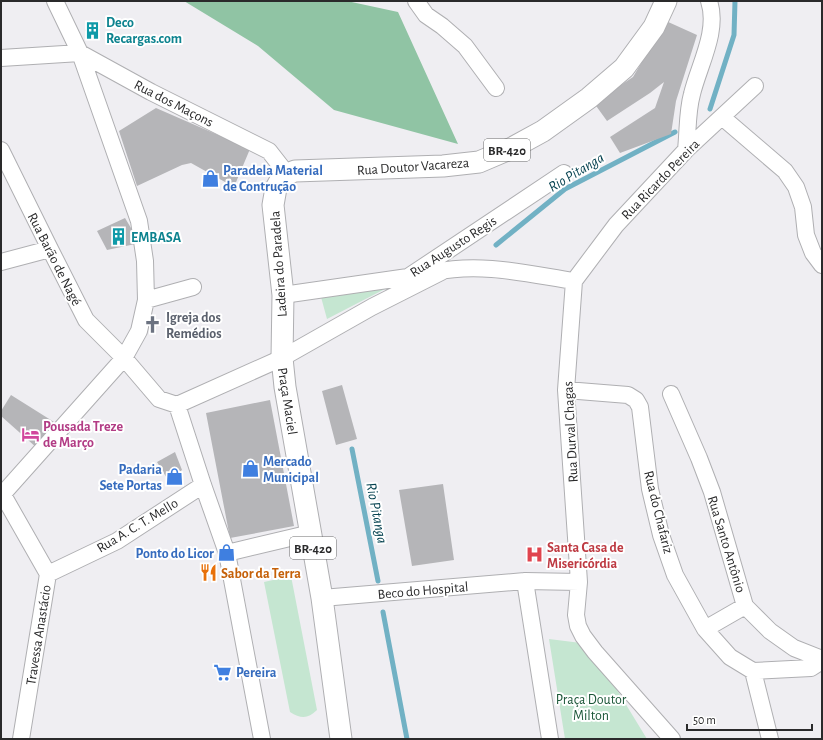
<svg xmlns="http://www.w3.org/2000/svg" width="823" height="740" viewBox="0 0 823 740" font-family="'Alegreya Sans',sans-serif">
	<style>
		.green { fill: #c5e6d1 }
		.forest { fill: #90c4a4 }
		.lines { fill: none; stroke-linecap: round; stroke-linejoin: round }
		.stream { stroke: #71b1c4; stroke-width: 5 }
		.building { fill: #b5b5b8 }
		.minor-casing { stroke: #afafb2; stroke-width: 18 }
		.major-casing { stroke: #afafb2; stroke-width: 23 }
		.minor { stroke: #fff; stroke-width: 16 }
		.major { stroke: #fff; stroke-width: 21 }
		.labels { text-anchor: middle; stroke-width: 4; stroke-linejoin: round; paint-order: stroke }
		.shield { fill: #fff; stroke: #6a6a6b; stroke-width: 1 }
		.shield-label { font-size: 13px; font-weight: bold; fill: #2a2a2b }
		.culture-label { font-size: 14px; font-weight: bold; fill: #0d838f; stroke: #fff; text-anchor: start }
		.street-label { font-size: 14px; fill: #2a2a2b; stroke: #fff }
		.shop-label { font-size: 14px; font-weight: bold; fill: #366cbe; stroke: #fff; text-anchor: start }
		.worship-label { font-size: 14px; font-weight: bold; fill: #5b616d; stroke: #fff; text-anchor: start }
		.hotel-label { font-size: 14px; font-weight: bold; fill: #b23c85; stroke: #fff; text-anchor: start }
		.health-label { font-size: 14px; font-weight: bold; fill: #be3a42; stroke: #fff; text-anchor: start }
		.food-label { font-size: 14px; font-weight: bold; fill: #c56008; stroke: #fff; text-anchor: start }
		.park-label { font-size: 14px; fill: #1b5738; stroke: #fff }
		.water-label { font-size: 15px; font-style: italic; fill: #084452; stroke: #fff }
	</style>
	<rect width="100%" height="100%" fill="#efeef2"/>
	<path class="green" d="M408,277L327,319L321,297Z
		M291,576L317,710C308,719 301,719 290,712L264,582Z
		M549,639L589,644L647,739H565Z"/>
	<path class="forest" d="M184,1H347L398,12L458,144L334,110L258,46Z"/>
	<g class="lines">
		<path class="stream" d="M710,109L734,35L735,1
			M496,245L565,189L675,132
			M352,449L378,581
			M383,612L407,739"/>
	</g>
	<path class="building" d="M666,21L697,35L676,101L671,134L620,153L610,137L655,108L664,82L650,93L607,121L594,103L633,77Z
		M94,23L100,30L91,38L85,30Z
		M156,108L250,149L234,187L191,163L182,165L137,186L119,131Z
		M125,218L140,243L107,250L97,231Z
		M342,385L357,439L336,445L322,391Z
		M11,395L54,422L37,448L1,416V411Z
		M270,400L294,526L230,538L206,413Z
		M175,452L182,470L168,480L157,462Z
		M443,484L454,560L412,566L399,490Z"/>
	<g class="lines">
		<defs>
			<path id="minor" d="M416,1L426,15L442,26L465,46L496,88
				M80,53L151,92L269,151L287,174
				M1,58L80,53
				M722,117L785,171L796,187L803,207L806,235L813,253L822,265
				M1,150L50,249L86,320L124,358L159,399L177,405L203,485L227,553L262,739
				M686,150C688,132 687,112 692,94C699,65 719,31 709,1
				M1,262L50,249
				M435,272C481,262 528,274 574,281
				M574,281L566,390L579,582L576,615L578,626L583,636L595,652L672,739
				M574,281L616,225L686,150L755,86
				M283,295L408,277L564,173
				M146,300L193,287
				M566,390L628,395L636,400L640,407L650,489L661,535L675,575L705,629L730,657L753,671L770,739
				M671,394L699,458L712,492L745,606L770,631L794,648L822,659
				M177,405L282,358L372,307L445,270
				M3,495L48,574L21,739
				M1,496L124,358L139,331L146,300L145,261L139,221L80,53L55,1
				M227,553L311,533
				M48,574L117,541L203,485
				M525,581L550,739
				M322,598L525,581L579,582
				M705,629L745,606
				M753,671L811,668L822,661"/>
			<path id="major" d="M341,739L322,598L285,387L282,358L283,295L273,205L276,188L281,179L287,174L295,171L443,166L479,162L512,148L543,131L589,98L624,68L654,27L666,1"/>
		</defs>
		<use href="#minor" class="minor-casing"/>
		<use href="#major" class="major-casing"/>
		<use href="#minor" class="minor"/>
		<use href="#major" class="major"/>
	</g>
	<defs>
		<symbol id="building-bare" viewBox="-9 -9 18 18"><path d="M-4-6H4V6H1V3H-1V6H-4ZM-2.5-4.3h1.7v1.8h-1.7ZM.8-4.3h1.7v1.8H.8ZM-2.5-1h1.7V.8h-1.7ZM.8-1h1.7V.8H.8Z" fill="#0f9aa8" stroke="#fff" stroke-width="2.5" paint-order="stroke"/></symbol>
		<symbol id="shop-bare" viewBox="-9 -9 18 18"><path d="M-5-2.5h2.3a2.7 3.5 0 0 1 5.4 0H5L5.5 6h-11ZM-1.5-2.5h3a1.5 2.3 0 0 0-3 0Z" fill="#3f7fe0" stroke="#fff" stroke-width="2.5" paint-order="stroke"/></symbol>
		<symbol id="church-bare" viewBox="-9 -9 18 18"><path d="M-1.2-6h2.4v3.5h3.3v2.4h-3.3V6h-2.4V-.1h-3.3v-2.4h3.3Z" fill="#6b7280" stroke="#fff" stroke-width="2.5" paint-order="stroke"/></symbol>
		<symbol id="hotel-bare" viewBox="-9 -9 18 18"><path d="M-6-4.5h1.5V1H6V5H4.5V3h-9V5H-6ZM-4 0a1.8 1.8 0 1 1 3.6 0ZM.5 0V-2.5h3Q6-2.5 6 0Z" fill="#d1479c" stroke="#fff" stroke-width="2.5" paint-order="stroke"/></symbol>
		<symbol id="hospital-bare" viewBox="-9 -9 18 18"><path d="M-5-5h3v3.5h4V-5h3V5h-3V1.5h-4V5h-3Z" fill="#e0444e" stroke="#fff" stroke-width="2.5" paint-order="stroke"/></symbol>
		<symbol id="restaurant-bare" viewBox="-9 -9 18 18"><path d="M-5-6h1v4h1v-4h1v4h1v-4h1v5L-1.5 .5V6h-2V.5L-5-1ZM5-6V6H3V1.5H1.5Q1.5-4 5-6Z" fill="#e8710a" stroke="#fff" stroke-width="2.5" paint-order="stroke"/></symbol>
		<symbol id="supermarket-bare" viewBox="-9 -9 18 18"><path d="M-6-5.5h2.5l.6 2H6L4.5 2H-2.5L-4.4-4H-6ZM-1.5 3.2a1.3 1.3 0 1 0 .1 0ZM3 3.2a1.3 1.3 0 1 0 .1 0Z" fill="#3f7fe0" stroke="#fff" stroke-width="2.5" paint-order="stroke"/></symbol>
	</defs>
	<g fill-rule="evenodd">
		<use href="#building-bare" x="80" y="18" width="25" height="25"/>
		<use href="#shop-bare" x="198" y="166" width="25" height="25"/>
		<use href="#building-bare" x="106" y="224" width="25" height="25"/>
		<use href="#church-bare" x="140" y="312" width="25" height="25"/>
		<use href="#hotel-bare" x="18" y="422" width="25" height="25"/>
		<use href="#shop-bare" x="238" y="456" width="25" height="25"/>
		<use href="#shop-bare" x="162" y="464" width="25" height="25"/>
		<use href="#shop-bare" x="214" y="540" width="25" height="25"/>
		<use href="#hospital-bare" x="522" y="542" width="25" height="25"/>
		<use href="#restaurant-bare" x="196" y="560" width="25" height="25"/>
		<use href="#supermarket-bare" x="210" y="660" width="25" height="25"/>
	</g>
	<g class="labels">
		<g class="shield">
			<rect x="484" y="139" width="46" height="22" rx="3"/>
			<rect x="290" y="537" width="46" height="22" rx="3"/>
		</g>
		<g class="shield-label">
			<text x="507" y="155">BR-420</text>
			<text x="313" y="553">BR-420</text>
		</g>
		<g class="culture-label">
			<text x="106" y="27">Deco<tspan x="106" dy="16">Recargas.com</tspan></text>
			<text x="131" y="242">EMBASA</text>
		</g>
		<g class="street-label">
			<text transform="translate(174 103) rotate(27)" y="5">Rua dos Maçons</text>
			<text transform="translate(413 166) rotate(-4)" y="5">Rua Doutor Vacareza</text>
			<text transform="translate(660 179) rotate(-46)" y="5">Rua Ricardo Pereira</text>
			<text transform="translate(453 246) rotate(-33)" y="5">Rua Augusto Regis</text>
			<text transform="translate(55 259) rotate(63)" y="5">Rua Barão de Nagé</text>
			<text transform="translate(278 264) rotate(-94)" y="5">Ladeira do Paradela</text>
			<text transform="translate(288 401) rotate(81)" y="5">Praça Maciel</text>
			<text transform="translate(570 432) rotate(-93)" y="5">Rua Durval Chagas</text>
			<text transform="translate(659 512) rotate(76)" y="5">Rua do Chafariz</text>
			<text transform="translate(137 525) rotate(-31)" y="5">Rua A. C. T. Mello</text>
			<text transform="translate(727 544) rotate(73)" y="5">Rua Santo Antônio</text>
			<text transform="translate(423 590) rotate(-5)" y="5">Beco do Hospital</text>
			<text transform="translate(38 635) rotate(-81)" y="5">Travessa Anastácio</text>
		</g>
		<g class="shop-label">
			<text x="223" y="175">Paradela Material<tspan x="223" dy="16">de Contrução</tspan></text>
			<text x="263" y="466">Mercado<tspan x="263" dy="16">Municipal</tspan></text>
			<text x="162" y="474" text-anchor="end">Padaria<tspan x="162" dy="16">Sete Portas</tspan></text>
			<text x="214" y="558" text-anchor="end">Ponto do Licor</text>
			<text x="236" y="677">Pereira</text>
		</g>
		<g class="worship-label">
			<text x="166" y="322">Igreja dos<tspan x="166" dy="16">Remédios</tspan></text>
		</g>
		<g class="hotel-label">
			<text x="43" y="431">Pousada Treze<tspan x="43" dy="16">de Março</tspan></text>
		</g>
		<g class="health-label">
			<text x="547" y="552">Santa Casa de<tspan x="547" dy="16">Misericórdia</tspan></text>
		</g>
		<g class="food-label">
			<text x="221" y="578">Sabor da Terra</text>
		</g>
		<g class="park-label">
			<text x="591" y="704">Praça Doutor<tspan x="591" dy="16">Milton</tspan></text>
		</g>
		<g class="water-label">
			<text transform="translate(576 172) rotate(-31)" y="5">Rio Pitanga</text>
			<text transform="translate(377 513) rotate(79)" y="5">Rio Pitanga</text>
		</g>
	</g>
	<rect width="823" height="740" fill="none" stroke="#2a2a2b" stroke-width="4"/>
	<path d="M687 724v6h125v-6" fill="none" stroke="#2a2a2b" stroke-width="2"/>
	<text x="693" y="724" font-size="12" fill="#2a2a2b" stroke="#ffffff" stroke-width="3" paint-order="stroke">50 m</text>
</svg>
